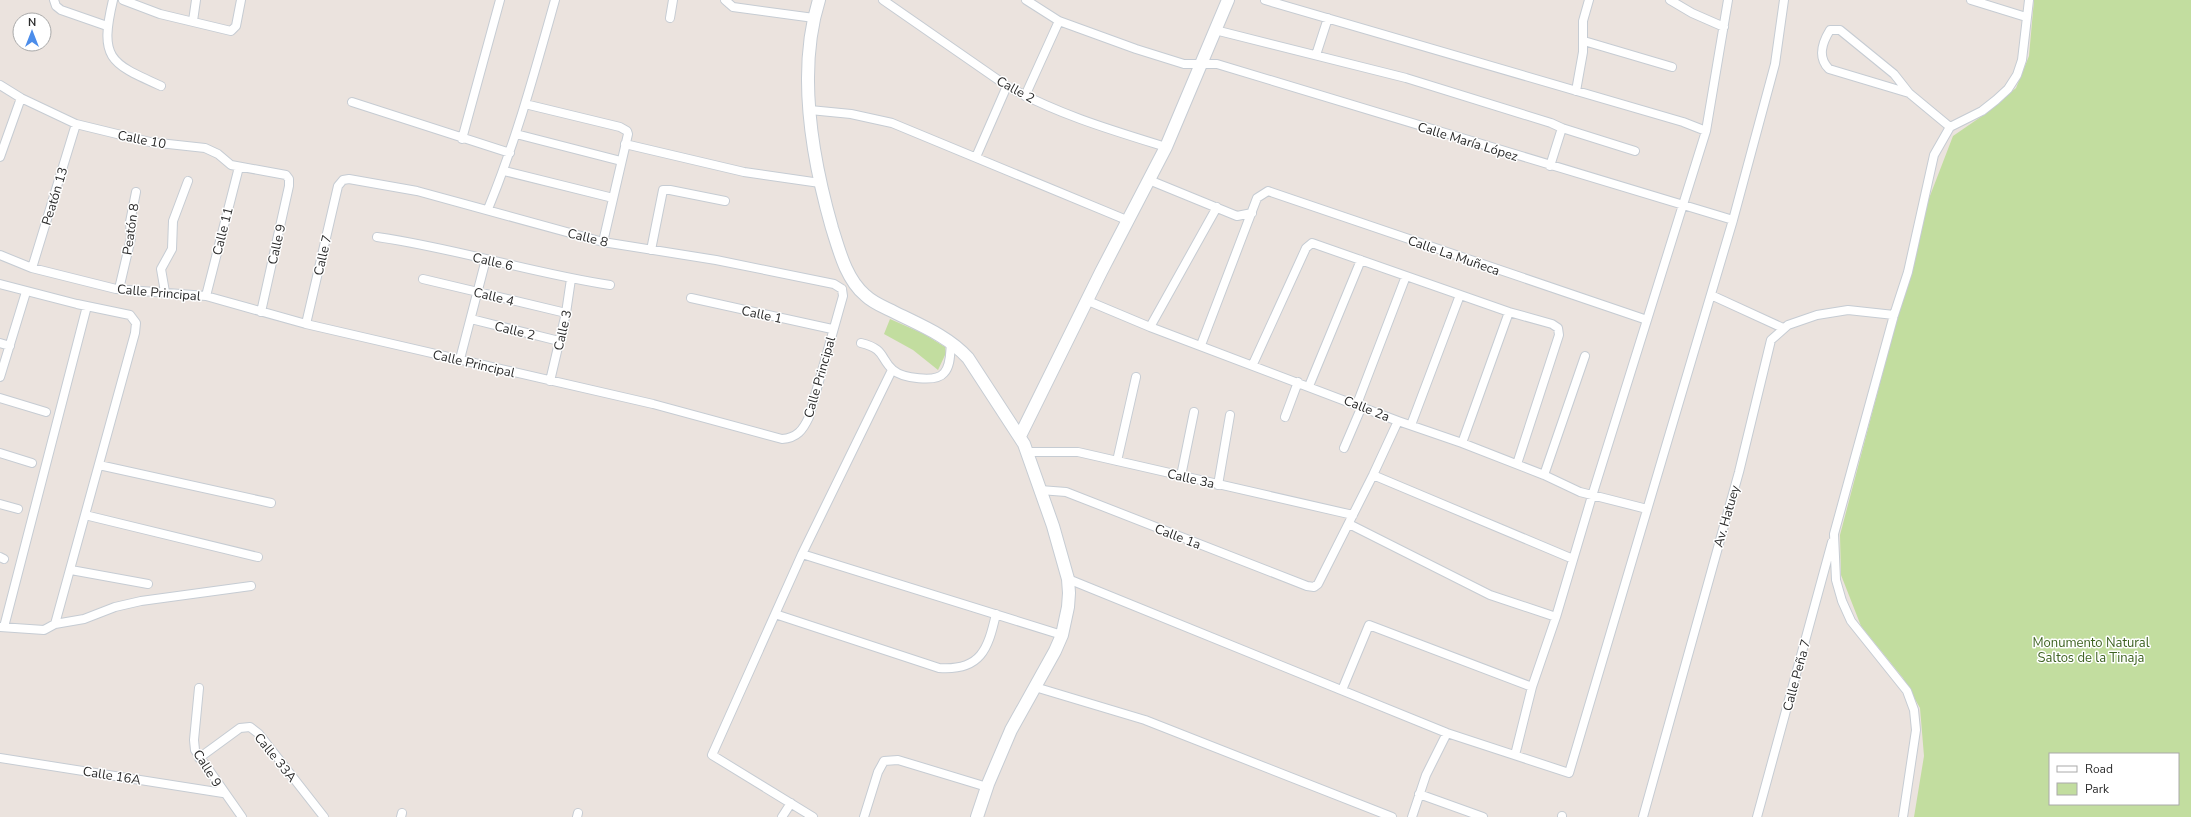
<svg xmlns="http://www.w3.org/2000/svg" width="2191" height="817" viewBox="0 0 2191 817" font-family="'Nunito Sans',sans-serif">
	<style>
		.green { fill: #c2dd9f; fill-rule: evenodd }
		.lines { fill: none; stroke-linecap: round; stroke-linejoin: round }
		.street-casing { stroke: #c6ccd3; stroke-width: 10 }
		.secondary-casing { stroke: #c6ccd3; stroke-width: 14 }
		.street { stroke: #fff; stroke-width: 8 }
		.secondary { stroke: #fff; stroke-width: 12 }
		.labels { text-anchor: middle; stroke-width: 3; stroke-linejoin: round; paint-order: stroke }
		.street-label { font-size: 13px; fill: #2b2b2b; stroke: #fff }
		.park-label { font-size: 13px; fill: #3d6221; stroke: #fff }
	</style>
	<rect width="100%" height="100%" fill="#ebe3de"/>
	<path class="green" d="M2034,0H2191V817H1914L1924,756L1920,708L1903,678L1861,626L1841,575L1840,535L1928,201L1953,136L1985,114L2016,88L2029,56ZM2050,754H2178V804H2050Z
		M890,319L924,334L945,347L946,353L938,370L913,350L884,334Z"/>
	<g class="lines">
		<defs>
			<path id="street" d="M54,0L56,6L61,10L107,26
				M113,0C99,59 110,63 161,86
				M123,0L160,14L231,31L236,26L241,0
				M725,0L733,7L814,18
				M883,0L1007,86C1057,114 1111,130 1166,147
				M1026,0L1059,21L1136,49L1184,64H1217L1733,220
				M1265,0L1683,122L1706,131
				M1670,0L1692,13L1724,27
				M1971,0L2026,17
				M670,18L673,0
				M193,21L196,0
				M1215,30L1406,78L1551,123L1562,128L1550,166
				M1584,41L1672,67
				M1316,55L1328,18
				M0,85L21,98L76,124L150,142L205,148L218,154L231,165L286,175L289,179V186L261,312
				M1576,91L1583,52V21L1589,0
				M1909,93L1894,74L1840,30H1830C1822,43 1817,57 1829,69L1909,93L1950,127
				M1025,96L1059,21
				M352,102L510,153
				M525,104L620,127L627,131L628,134L603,242
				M810,110L851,114L892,123L1129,221
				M1562,128L1635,151
				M516,134L621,161
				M462,139L500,0
				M625,144L744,172L820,183
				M0,157L21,98
				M976,157L1007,86
				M504,171L613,198
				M1149,180L1237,216L1252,213
				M488,209C516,141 535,71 555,0
				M377,237C455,248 531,273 610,285
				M651,250L663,190H670L725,201
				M0,255L32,268L116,289L206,296L306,324L653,404L782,439C797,438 803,430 809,417L843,296L842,289
				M32,268L76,124
				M423,279L566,313
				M0,284L77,304L130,315L136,323L135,333L55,624L44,630L0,627
				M119,289L131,238L130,222L136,192
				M165,292L161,269L172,249L173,221L188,181
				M1711,295L1783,328
				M206,296L239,167
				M691,298L832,329
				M1088,301L1150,327L1398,421L1462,443L1544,475L1580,492L1647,509
				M471,319L559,341
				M306,324L338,186L343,180L349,179L417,191L603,242L716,260L834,284L842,289
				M1150,327L1217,207
				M0,343L10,346
				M861,343C886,349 880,359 893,370C902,378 936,383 944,373C951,366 950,352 951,343
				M1201,345L1257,198L1268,191L1647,320
				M460,359L486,259
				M1253,364L1306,248L1312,243L1509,312L1552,324L1558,328L1559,335L1517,464
				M0,377L26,292
				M550,381L566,313L571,279
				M1309,386L1361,260
				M0,398L46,412
				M1357,404L1406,276
				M1285,417L1298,382
				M1411,425L1460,295
				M1462,443L1509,312
				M1344,448L1362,406
				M1027,452H1078L1353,515
				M0,453L32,463
				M1117,461L1136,377
				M99,465L271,503
				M1373,475L1573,559
				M1544,475L1585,356
				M1181,476L1194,412
				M1218,485L1230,415
				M1040,490L1066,492L1307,586L1314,587L1318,584L1373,475L1398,421
				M0,504L18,509
				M85,515L258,557
				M1349,524L1490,595L1556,617
				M802,554L1062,635
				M0,557L4,559
				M71,570L148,584
				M1068,579L1447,733L1569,773L1733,220L1775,64L1784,0
				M775,614L939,668C981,671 988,649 996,614
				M55,624L84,619L115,607L141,601L251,586
				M4,627L87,306
				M1035,687L1145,720L1392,817
				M199,688L194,740L195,750L242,817
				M1342,690L1369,625L1532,687
				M1515,755L1532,687L1556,617L1592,496L1706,131L1728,0
				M0,758L223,793
				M199,758L240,728L250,727L259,734L324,817
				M1419,794L1483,817
				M401,817L402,813
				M577,817L578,813
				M782,817L791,803
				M813,817L712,755L802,554L892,370
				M864,817L878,772L884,761L898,760L987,787
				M1412,817L1426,775L1447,733
				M1562,817V816
				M1643,817L1739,472L1771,340L1788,325L1817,315L1848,310L1894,315
				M1757,817L1832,542
				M1903,817L1916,730L1914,710L1907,691L1851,621L1842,601L1836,580L1834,534L1894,315L1908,272L1934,155L1950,127L1982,111L1996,100L2008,89L2017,75L2022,60L2029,0"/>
			<path id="secondary" d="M819,0C797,70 812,158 832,228C839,250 846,279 865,295C873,303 884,307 894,312C920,325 948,336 968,358L1024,444L1053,526L1068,579L1069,593L1068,607L1062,635L1055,651L1011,730L988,784L977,817
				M1020,436L1101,272L1166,147L1228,0"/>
		</defs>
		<use href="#street" class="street-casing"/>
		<use href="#secondary" class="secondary-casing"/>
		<use href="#street" class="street"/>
		<use href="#secondary" class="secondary"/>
	</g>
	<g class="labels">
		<g class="street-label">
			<text transform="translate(1016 89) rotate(29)" y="5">Calle 2</text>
			<text transform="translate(142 139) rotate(11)" y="5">Calle 10</text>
			<text transform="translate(1468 141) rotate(17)" y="5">Calle María López</text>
			<text transform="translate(54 196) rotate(-73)" y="5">Peatón 13</text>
			<text transform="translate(130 229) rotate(-82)" y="5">Peatón 8</text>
			<text transform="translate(222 231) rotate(-76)" y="5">Calle 11</text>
			<text transform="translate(588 237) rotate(14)" y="5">Calle 8</text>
			<text transform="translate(276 244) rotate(-77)" y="5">Calle 9</text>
			<text transform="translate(322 255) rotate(-77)" y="5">Calle 7</text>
			<text transform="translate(1454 255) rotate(19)" y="5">Calle La Muñeca</text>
			<text transform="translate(493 261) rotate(13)" y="5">Calle 6</text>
			<text transform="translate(159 292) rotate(5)" y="5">Calle Principal</text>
			<text transform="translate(494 296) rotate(14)" y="5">Calle 4</text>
			<text transform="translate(762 314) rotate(12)" y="5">Calle 1</text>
			<text transform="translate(515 330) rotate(14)" y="5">Calle 2</text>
			<text transform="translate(562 330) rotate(-77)" y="5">Calle 3</text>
			<text transform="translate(474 363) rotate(13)" y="5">Calle Principal</text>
			<text transform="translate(819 377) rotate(-74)" y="5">Calle Principal</text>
			<text transform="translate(1367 408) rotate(22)" y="5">Calle 2a</text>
			<text transform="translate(1191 478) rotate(13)" y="5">Calle 3a</text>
			<text transform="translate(1726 516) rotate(-74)" y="5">Av. Hatuey</text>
			<text transform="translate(1178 536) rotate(21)" y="5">Calle 1a</text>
			<text transform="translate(1796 675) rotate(-75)" y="5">Calle Peña 7</text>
			<text transform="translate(276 757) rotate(51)" y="5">Calle 33A</text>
			<text transform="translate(208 768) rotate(58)" y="5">Calle 9</text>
			<text transform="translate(112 775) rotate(9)" y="5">Calle 16A</text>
		</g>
		<g class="park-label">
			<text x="2091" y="647">Monumento Natural<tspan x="2091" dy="15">Saltos de la Tinaja</tspan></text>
		</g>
	</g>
	<rect x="2049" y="753" width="130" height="52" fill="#ffffff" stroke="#aaaaaa"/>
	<rect x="2057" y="766" width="20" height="6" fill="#ffffff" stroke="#aaaaaa"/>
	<text x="2085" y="773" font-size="12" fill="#2b2b2b">Road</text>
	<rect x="2057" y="783" width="20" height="12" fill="#c2dd9f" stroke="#aaaaaa"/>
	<text x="2085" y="793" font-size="12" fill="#2b2b2b">Park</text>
	<g transform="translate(32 32)"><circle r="19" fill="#ffffff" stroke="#aaaaaa"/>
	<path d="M0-3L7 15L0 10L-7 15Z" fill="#4c8dea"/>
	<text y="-6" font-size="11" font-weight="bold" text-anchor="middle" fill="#2b2b2b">N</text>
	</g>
</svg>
